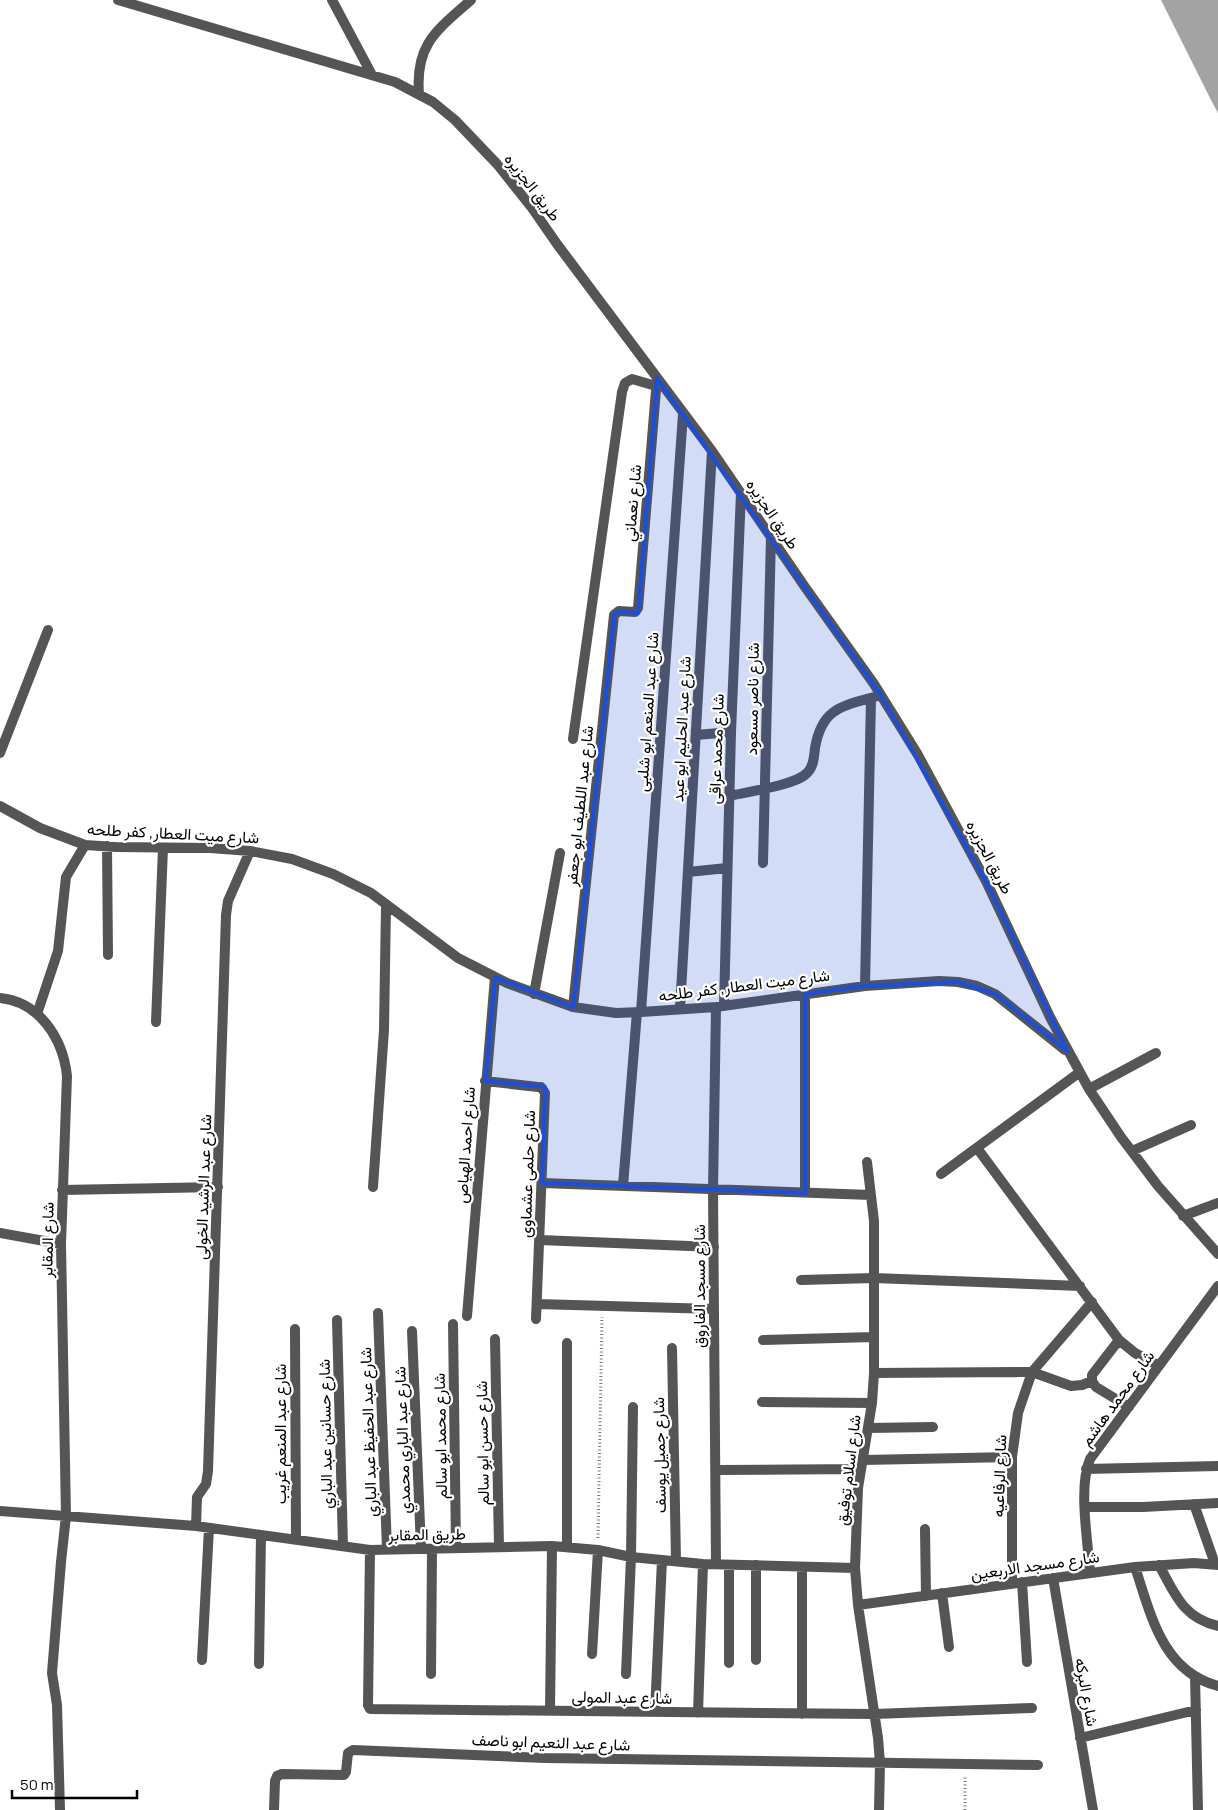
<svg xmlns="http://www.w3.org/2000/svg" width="1218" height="1810" viewBox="0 0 1218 1810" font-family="Manrope,Vazirmatn,sans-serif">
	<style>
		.water { fill: #a3a3a3 }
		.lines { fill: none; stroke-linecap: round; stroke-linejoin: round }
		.path { stroke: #777; stroke-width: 3; stroke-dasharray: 1 2.5; stroke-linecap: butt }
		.street { stroke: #555; stroke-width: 10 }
		.marked { fill: #1d4ed8; fill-opacity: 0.2; stroke: #1d4ed8; stroke-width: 4; stroke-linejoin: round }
		.labels { text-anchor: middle; stroke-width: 4.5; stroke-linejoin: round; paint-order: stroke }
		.street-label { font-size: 16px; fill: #000; stroke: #fff }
	</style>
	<rect width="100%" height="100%" fill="#fff"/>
	<path class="water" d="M1161,0H1218V113L1211,100Z"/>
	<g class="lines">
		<path class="path" d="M598,1538L602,1317
			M965,1810V1775"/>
		<path class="street" d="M118,0L395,82L433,102L455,120L497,164L532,208L557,244L712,451L805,587L874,684L918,755L987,883L1050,1017L1089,1089L1121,1137L1158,1186L1218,1254
			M332,0L371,73
			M419,94C415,44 437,30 471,0
			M696,735L731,732
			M573,739L622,392L625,383L632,379L656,386
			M0,753L48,630
			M729,796C747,792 796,785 807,773C814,767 814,756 815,748C822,707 843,706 878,696
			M0,806L40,828L85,845L116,847L210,848L250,851L292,859L333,874L371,893L458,958L507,983L573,1007L616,1013L641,1012L716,1007L865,986L939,981L958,982L977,986L995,994L1065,1050
			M107,846L108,955
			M763,863L771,536
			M688,872L727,868
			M865,986L871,698
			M534,994L560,853
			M805,994V1193
			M0,998C40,1002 63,1039 67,1076L61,1244L66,1516L61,1562L52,1673L57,1705L60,1810
			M724,1006L731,732L741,493
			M573,1007L614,615L619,611L635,612L638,608L657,378
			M716,1007L713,1190L716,1564
			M680,1009L712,451
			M641,1012L683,414
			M37,1014L58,951L66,877L85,845
			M156,1022L163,848
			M485,1081L538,1087H541L545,1093L536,1319
			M1089,1089L1156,1053
			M977,1148L1119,1340L1135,1353L1159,1366
			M1132,1151L1191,1125
			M867,1162L874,1221V1373L872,1403L858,1488L855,1568L858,1605L878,1738L880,1763L879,1810
			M941,1174L1080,1072
			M542,1183L871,1195
			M623,1186L637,1012
			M373,1187L384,1030L386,906
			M62,1190L218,1187
			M1183,1216L1218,1203
			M0,1233L61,1244
			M540,1240L714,1247
			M801,1280L874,1278L1080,1286
			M537,1304L714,1309
			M378,1313L387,1549
			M467,1316L495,977
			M337,1320L343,1546
			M453,1324L456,1548
			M295,1329L296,1540
			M412,1331L421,1549
			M495,1339L499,1547
			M763,1340L874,1337
			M1119,1340L1092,1375V1381L1096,1387L1129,1407
			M567,1343V1547
			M672,1348L676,1561
			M874,1373L1032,1372L1071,1386L1082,1385L1092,1381
			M762,1402L872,1403
			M868,1428L933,1427
			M863,1460L1012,1457
			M1086,1469L1218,1466
			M716,1470L861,1469
			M1194,1504L1215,1564
			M1085,1507H1143L1218,1503
			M0,1511L196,1526L370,1550L552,1546L598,1550L631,1557L703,1564L855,1568
			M196,1526L197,1497L206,1484L208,1471L226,915L228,901L250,851
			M925,1529L926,1596
			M370,1550L368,1705L370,1709L875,1714L1032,1708
			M1159,1565C1175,1594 1183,1618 1218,1626
			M1135,1567C1151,1615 1162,1671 1218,1686
			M1090,1573C1088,1540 1078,1488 1090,1459L1218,1286
			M1053,1578L1093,1810
			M1022,1582L1027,1662
			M1012,1584V1457L1018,1413L1032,1372L1092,1302
			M942,1593L949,1647
			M858,1605L1135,1567L1194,1563L1218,1565
			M592,1654L598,1550
			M202,1660L209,1528
			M756,1660V1565
			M729,1663V1565
			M259,1664L261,1535
			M431,1674L432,1549
			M626,1674L631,1557L633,1407
			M1195,1676L1198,1810
			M550,1710L552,1546
			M655,1712L662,1560
			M698,1713L703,1564
			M802,1714V1567
			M1080,1738L1196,1710
			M274,1810L275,1781L277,1776L282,1774L344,1775L346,1772L348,1753L353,1750L545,1758L1038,1765"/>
	</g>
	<path class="marked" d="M657,378L881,695L987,883L1068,1052L995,994L958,982L865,986L805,994V1193L542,1183L545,1087L485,1081L495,977L573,1007L614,615L619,611L638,613Z"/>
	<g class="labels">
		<g class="street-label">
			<text transform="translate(533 187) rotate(52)" y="6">طريق الجزيره</text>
			<text transform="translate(632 503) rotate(-85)" y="6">شارع نعماني</text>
			<text transform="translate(773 514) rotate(56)" y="6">طريق الجزيره</text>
			<text transform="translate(752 699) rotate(-89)" y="6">شارع ناصر مسعود</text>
			<text transform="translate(647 712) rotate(-86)" y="6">شارع عبد المنعم ابو شلبى</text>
			<text transform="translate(681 729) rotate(-87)" y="6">شارع عبد الحليم ابو عيد</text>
			<text transform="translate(716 749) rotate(-88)" y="6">شارع محمد عراقى</text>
			<text transform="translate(579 806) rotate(-84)" y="6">شارع عبد اللطيف ابو جعفر</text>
			<text transform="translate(173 833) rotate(3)" y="6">شارع ميت العطار, كفر طلحه</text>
			<text transform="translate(990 857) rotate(62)" y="6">طريق الجزيره</text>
			<text transform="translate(744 985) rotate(-7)" y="6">شارع ميت العطار, كفر طلحه</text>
			<text transform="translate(465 1145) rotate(-86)" y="6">شارع احمد الهياص</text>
			<text transform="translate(527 1174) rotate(-88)" y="6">شارع حلمى عشماوى</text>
			<text transform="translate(203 1187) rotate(-88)" y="6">شارع عبد الرشيد الخولى</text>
			<text transform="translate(47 1240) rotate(-89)" y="6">شارع المقابر</text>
			<text transform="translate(699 1286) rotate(-90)" y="6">شارع مسجد الفاروق</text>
			<text transform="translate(1117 1398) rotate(-54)" y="6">شارع محمد هاشم</text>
			<text transform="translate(368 1432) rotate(-92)" y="6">شارع عبد الحفيظ عبد الباري</text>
			<text transform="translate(280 1434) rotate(-90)" y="6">شارع عبد المنعم غريب</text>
			<text transform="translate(325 1434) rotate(-91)" y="6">شارع حسانين عبد الباري</text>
			<text transform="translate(440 1436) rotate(-91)" y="6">شارع محمد ابو سالم</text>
			<text transform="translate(402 1440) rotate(-92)" y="6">شارع عبد الباري محمدي</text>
			<text transform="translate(482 1443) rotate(-91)" y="6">شارع حسن ابو سالم</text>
			<text transform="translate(659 1455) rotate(-91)" y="6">شارع جميل يوسف</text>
			<text transform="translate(848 1470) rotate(-83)" y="6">شارع اسلام توفيق</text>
			<text transform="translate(999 1476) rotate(-88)" y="6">شارع الرفاعيه</text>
			<text transform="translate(427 1534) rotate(-1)" y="6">طريق المقابر</text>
			<text transform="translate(1035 1565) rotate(-8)" y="6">شارع مسجد الاربعين</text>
			<text transform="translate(1087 1692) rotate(80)" y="6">شارع البركه</text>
			<text transform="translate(622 1697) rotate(1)" y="6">شارع عبد المولى</text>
			<text transform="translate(551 1742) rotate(2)" y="6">شارع عبد النعيم ابو ناصف</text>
		</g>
	</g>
	<path d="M12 1790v8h125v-8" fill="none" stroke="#000000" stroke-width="2.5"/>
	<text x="20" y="1790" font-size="15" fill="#000000" stroke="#ffffff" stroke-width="4" paint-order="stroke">50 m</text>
</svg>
